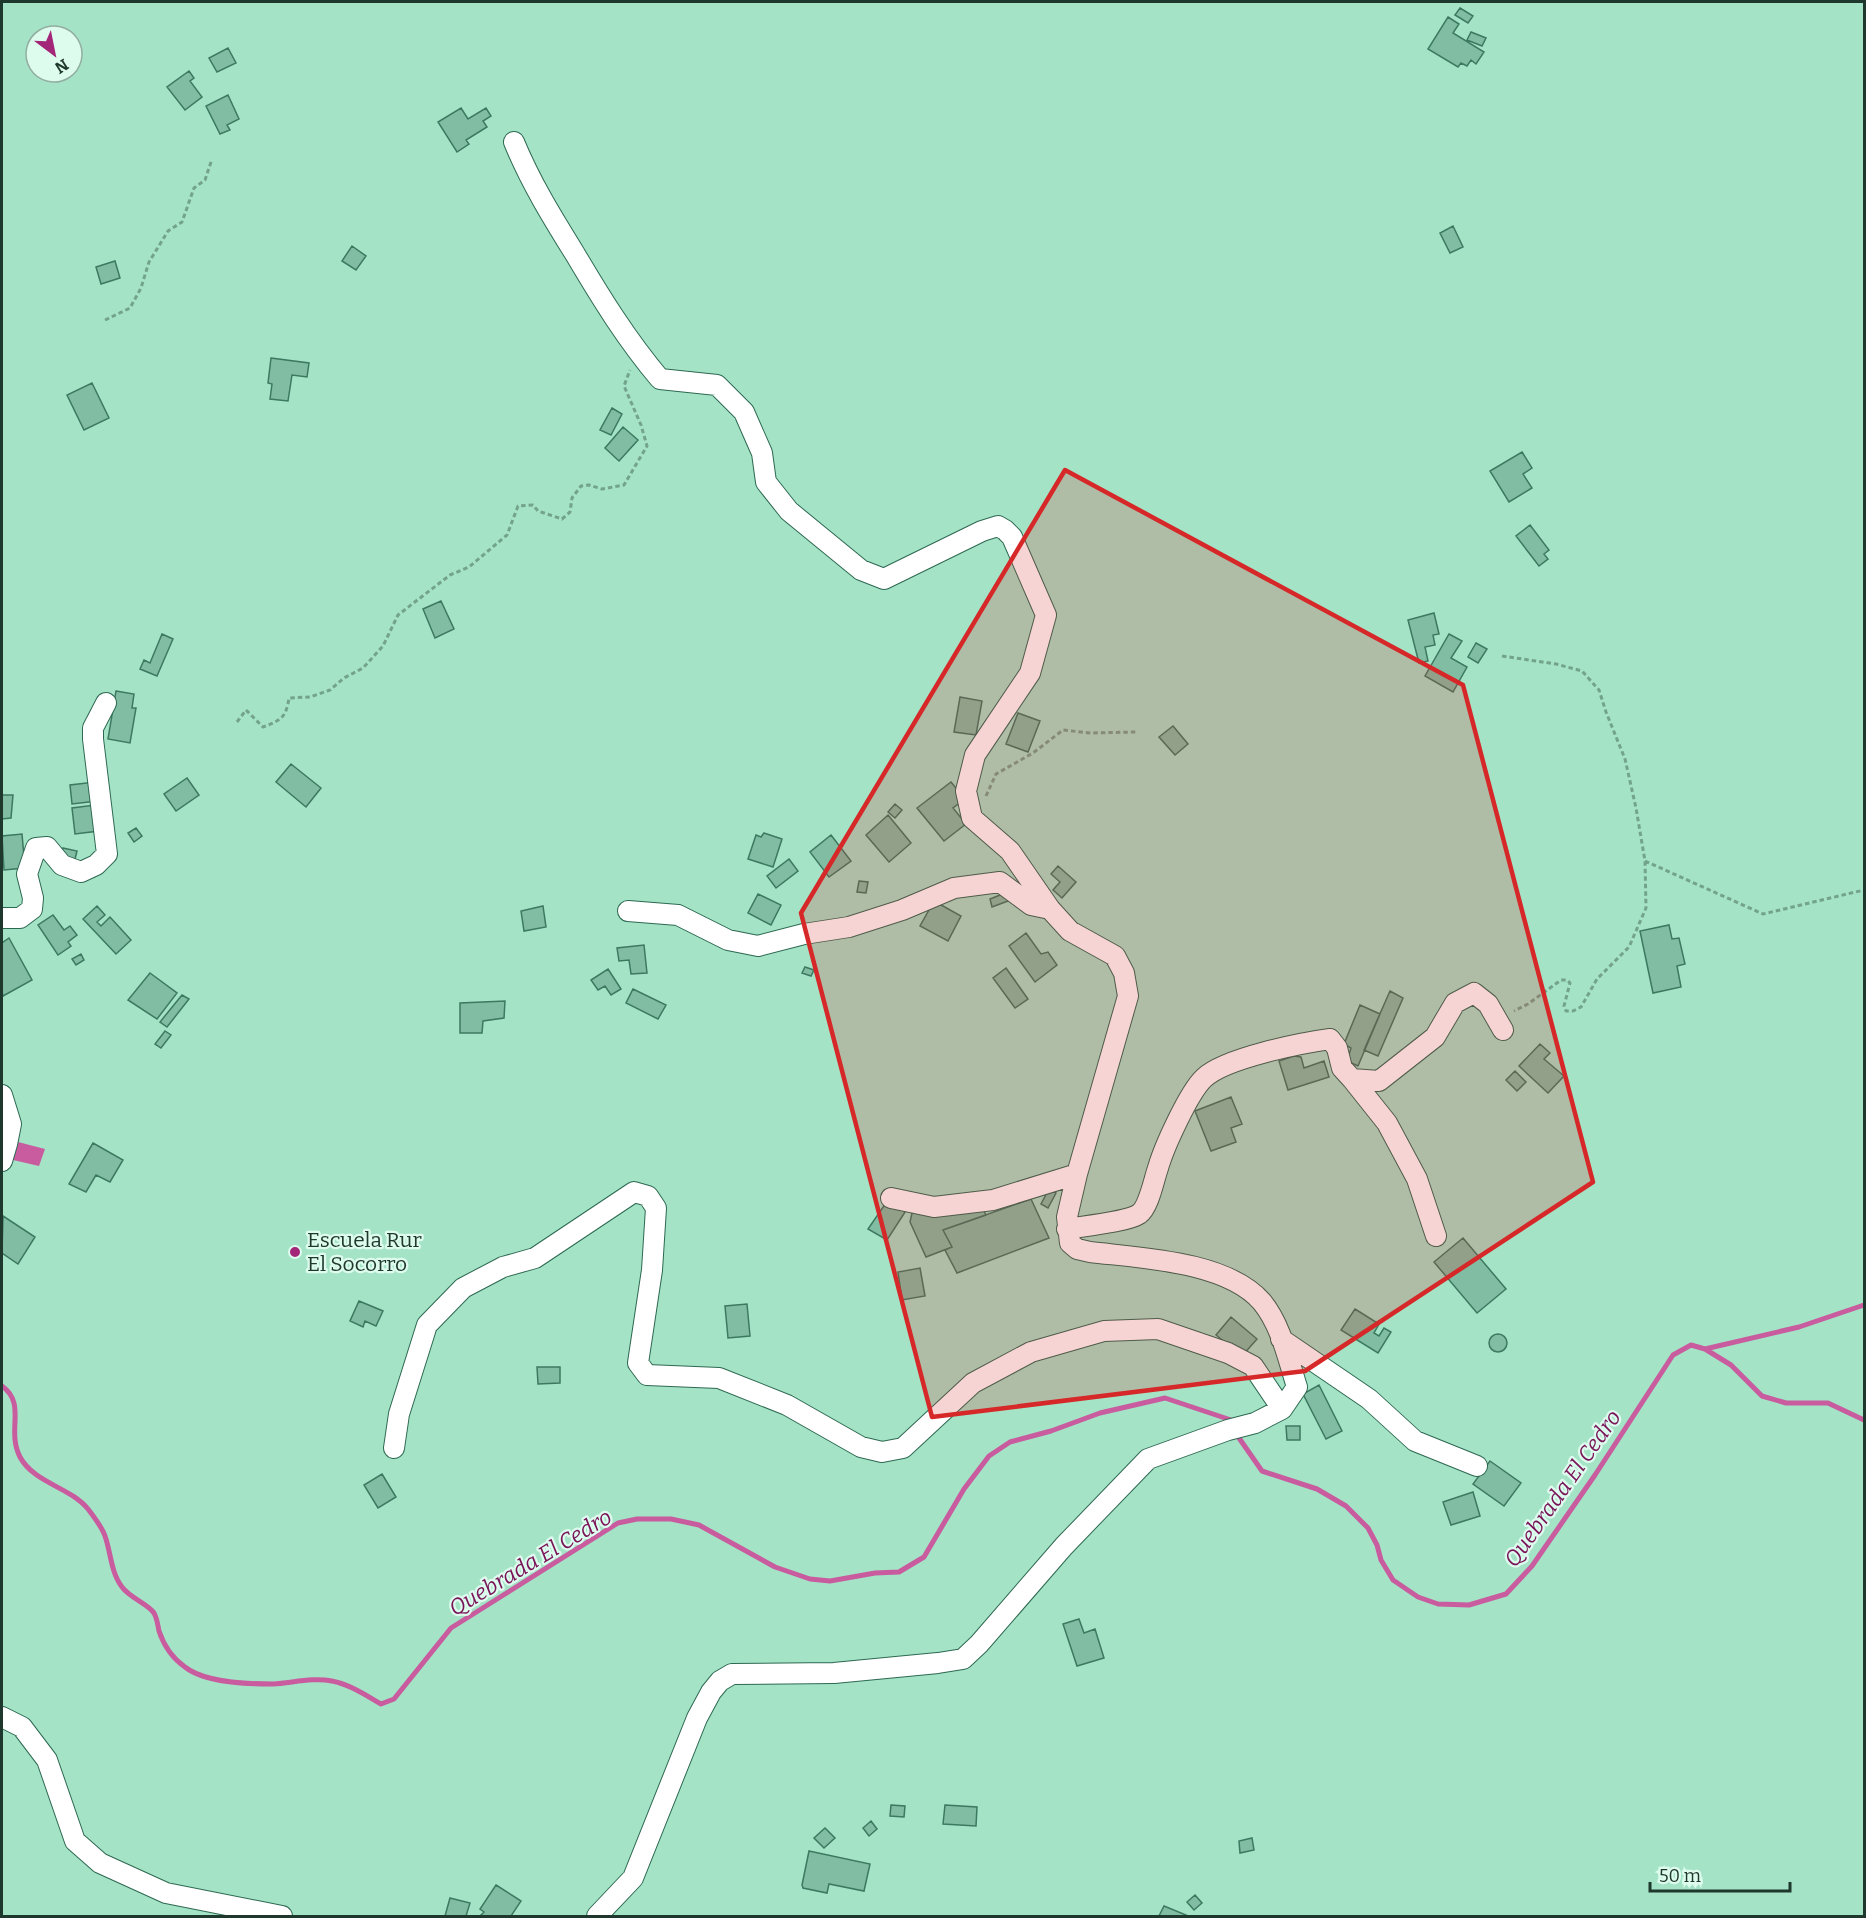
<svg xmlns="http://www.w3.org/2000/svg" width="1866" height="1918" viewBox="0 0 1866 1918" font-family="Bitter,serif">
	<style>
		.water { fill: #c85c9e }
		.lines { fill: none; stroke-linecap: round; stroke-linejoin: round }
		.stream { stroke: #c85c9e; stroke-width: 5 }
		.building { fill: #81bda2; stroke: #3d7960; stroke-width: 1.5 }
		.minor-casing { stroke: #2d6951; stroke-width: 22 }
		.path { stroke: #73a38d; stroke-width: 3; stroke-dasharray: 4.5 3; stroke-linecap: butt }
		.minor { stroke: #fff; stroke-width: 20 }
		.marked { fill: #d62828; fill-opacity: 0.2; stroke: #d62828; stroke-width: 4.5; stroke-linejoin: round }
		.poi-dot { fill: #a32679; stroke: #defcee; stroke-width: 2 }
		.labels { text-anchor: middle; stroke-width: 4.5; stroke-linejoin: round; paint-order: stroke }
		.poi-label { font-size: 21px; fill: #1f382d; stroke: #defcee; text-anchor: start }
		.water-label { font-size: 22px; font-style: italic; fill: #791459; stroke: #defcee }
	</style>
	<rect width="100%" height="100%" fill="#a5e3c7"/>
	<path class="water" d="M18,1142L45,1149L39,1166L13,1160Z"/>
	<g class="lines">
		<path class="stream" d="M1705,1349L1799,1327L1864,1305
			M2,1386C27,1404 6,1430 20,1457C34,1483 70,1487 88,1509C94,1517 102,1527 105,1536C111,1553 111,1573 122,1587C130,1598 148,1604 154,1613C157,1618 158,1626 159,1631C164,1646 172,1658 185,1667C205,1683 248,1684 273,1684C292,1683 313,1677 332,1681C349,1684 367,1696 381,1704L394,1699L451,1628L618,1523L637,1519H671L699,1525L775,1567L810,1579L830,1581L875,1573L899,1572L924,1557L964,1489L989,1456L1010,1442L1051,1431L1100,1413L1165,1398L1234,1421
			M1239,1438L1262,1471L1317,1489L1346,1506L1368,1528L1377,1545L1381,1560L1393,1580L1418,1597L1438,1604L1469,1605L1506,1594L1532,1566L1595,1475L1673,1355L1691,1345L1705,1349L1731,1365L1762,1396L1786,1403H1828L1864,1420"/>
	</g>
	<path class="building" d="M1460,8L1473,16L1468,23L1455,15Z
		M1448,17L1459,24L1453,33L1484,52L1476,64L1471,60L1467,66L1461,63L1458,67L1428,49Z
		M1471,32L1486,38L1482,46L1467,40Z
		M228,48L236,63L217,72L209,58Z
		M189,71L194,78L190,81L202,97L185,110L167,87Z
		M228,95L239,119L227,125L230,130L220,134L206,106Z
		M461,108L468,119L486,108L491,116L483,121L487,127L466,140L469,144L457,152L438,122Z
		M1453,226L1463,247L1450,253L1440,233Z
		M352,246L366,256L356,270L342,261Z
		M115,261L120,278L101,284L96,267Z
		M271,358L309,363L307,377L292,375L288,401L270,399L272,384L268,383Z
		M92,383L109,418L84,430L67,395Z
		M612,408L622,414L611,435L600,430Z
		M623,427L638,440L619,461L605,448Z
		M1522,452L1532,468L1523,474L1532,488L1509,502L1490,471Z
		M1530,525L1549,550L1544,554L1548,559L1539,566L1516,536Z
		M441,601L454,629L435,638L423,609Z
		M1434,613L1439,634L1433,635L1435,645L1425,647L1428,661L1419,663L1408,620Z
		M162,634L173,639L157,676L140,669L144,660L150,663Z
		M1449,634L1462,641L1451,658L1467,667L1453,692L1425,676Z
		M1476,643L1487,649L1478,663L1468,657Z
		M116,691L134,694L132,708H136L130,743L108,739Z
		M960,697L982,701L976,735L954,732Z
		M1018,713L1040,721L1028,752L1006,744Z
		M1173,726L1188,744L1175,755L1159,737Z
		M291,764L321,788L306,807L276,782Z
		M187,778L199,795L176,811L164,794Z
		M95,782L97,801L72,804L70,785Z
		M951,782L965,799L953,808L966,824L944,841L917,808Z
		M2,795H13L11,818L2,819Z
		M895,804L902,810L895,818L888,812Z
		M95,805L99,831L75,834L72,808Z
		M888,815L911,843L889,862L866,835Z
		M136,828L142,836L134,842L128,833Z
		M764,833L782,839L773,867L748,859L756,835L761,837Z
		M22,834L25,868L4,870L2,836Z
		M831,835L851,861L829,877L810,852Z
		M63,848L77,851L74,863L60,860Z
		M789,859L798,871L776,888L767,876Z
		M1058,866L1076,882L1062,898L1053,890L1060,882L1051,874Z
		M859,881L868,882L866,893L857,892Z
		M1005,893L1008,901L992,907L990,899Z
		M758,894L781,905L771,925L748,913Z
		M934,901L961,916L948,941L920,926Z
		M97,906L105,915L97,922L101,926L110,917L131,940L116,954L83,919Z
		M543,906L546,927L524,931L521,911Z
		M53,915L64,930L70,926L77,935L68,942L71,946L58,955L38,925Z
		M1669,925L1672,939L1679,938L1685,964L1677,966L1681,987L1653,993L1640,931Z
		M1026,933L1041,954L1048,952L1057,965L1035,982L1009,946Z
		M9,938L32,980L3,996L2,992V943Z
		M644,945L647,973L631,974L629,960L619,961L617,948Z
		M81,954L84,960L76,965L72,959Z
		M805,967L814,970L811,976L802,973Z
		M1006,968L1028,999L1015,1008L993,978Z
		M608,969L621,989L611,995L605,986L598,990L591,980Z
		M150,973L177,993L157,1019L128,1000Z
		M633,989L666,1005L658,1019L626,1003Z
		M1390,991L1403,998L1378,1056L1364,1050Z
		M182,995L189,999L167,1027L160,1022Z
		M505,1001L504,1018L483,1021L482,1033H460V1003Z
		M1360,1005L1380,1014L1358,1066L1347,1061L1351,1048L1344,1044Z
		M165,1031L171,1035L161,1048L155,1044Z
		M1540,1044L1550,1053L1544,1059L1564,1076L1548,1093L1519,1066Z
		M1294,1056L1301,1057L1304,1068L1324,1061L1329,1077L1288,1090L1279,1061Z
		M1515,1071L1526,1082L1517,1091L1506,1080Z
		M1231,1097L1242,1124L1231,1128L1236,1142L1211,1151L1195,1111Z
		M93,1143L123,1160L110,1182L96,1175L86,1192L69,1184Z
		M1049,1189L1056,1193L1048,1208L1041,1204Z
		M1031,1199L1049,1238L957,1273L945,1250L952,1247L943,1230Z
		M888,1200L907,1209L887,1240L868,1229Z
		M981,1205L986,1215L943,1230L952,1247L926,1257L910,1222L912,1213H929Z
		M3,1216L35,1237L18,1264L2,1253Z
		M1463,1238L1506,1289L1477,1313L1434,1262Z
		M920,1268L925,1296L902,1300L898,1272Z
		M359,1301L383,1311L376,1326L365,1321L363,1327L350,1321Z
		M747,1304L750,1336L728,1338L725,1306Z
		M1355,1309L1379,1324L1374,1333L1379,1336L1384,1328L1391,1332L1378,1353L1341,1330Z
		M1231,1317L1257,1339L1242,1356L1216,1335Z
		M1489 1343a9 9 0 1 1 18 0a9 9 0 1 1-18 0Z
		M537,1367H560V1383L538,1384Z
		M1319,1385L1342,1431L1326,1439L1303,1394Z
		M1286,1426H1300V1440H1287Z
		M1490,1461L1521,1483L1504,1506L1473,1484Z
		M382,1474L396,1497L378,1508L364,1485Z
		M1473,1492L1480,1516L1451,1525L1443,1502Z
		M1079,1619L1084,1633L1095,1629L1104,1658L1077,1666L1063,1624Z
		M891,1805L905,1806L904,1817L890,1816Z
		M945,1805L977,1807L976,1826L943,1824Z
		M871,1821L877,1829L869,1836L863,1828Z
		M825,1828L835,1838L824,1848L814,1838Z
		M1252,1838L1254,1850L1240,1853L1239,1841Z
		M809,1851L870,1864L864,1891L829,1884L827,1893L803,1888L802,1885Z
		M496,1885L521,1901L511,1916H480L484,1912L480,1909Z
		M1195,1895L1202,1903L1194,1910L1187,1902Z
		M450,1898L470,1903L466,1916H445Z
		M1164,1906L1186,1915L1185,1916H1159Z"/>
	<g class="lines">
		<defs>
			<path id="minor" d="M514,142C531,183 552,217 575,254C601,298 627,340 660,379L717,385L744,412L762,453L766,482L789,511L861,570L884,579L982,531L998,526L1005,530L1012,537L1046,615L1030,673L975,755L966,791L972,818L1010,851L1050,909L1070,931L1115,956L1124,973L1128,996L1077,1174L1067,1217L1070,1243L1077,1249L1090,1252C1140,1258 1227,1261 1262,1302C1281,1325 1288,1359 1297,1387L1282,1409L1255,1423L1228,1430L1148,1459L1064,1546L979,1644L963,1659L938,1663L834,1673L732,1674L720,1681L711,1692L697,1718L633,1878L597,1916
				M628,911L678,915L728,940L758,946L804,934L849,927L902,910L954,888L1000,882L1031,905L1050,909
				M2,918H20L32,909L33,898L27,874L36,848L47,847L62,865L81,872L96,865L107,854L93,739V728L106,703
				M1352,1079L1387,1123L1417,1179L1436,1236
				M2,1095L11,1124L7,1144L2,1161
				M891,1198L934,1207L993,1200L1077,1174
				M1067,1229C1084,1226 1127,1222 1139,1214C1149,1207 1154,1179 1158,1168C1164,1147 1189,1092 1204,1078C1225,1058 1301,1043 1330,1039L1337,1048L1342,1068L1352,1079L1379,1081L1435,1037L1455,1003L1474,993L1488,1004L1503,1030
				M1281,1339L1369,1399L1415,1441L1477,1466
				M394,1448L399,1414L427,1325L463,1288L503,1267L535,1258L634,1192L648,1196L656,1208L652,1270L638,1363L647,1375L719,1378L787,1405L861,1447L882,1452L903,1448L973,1383L1031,1352L1104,1331L1158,1329L1228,1353L1253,1366L1282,1409
				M2,1717L22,1727L47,1760L75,1841L100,1863L166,1893L282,1916"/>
		</defs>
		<use href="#minor" class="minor-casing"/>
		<path class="path" d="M105,320L130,308L141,288L149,262L168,231L182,222L194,188L205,180L212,159
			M1502,656L1556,664L1582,671L1599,690L1606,712L1625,759L1636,808L1645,861L1646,908L1629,947L1597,979L1581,1007L1573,1011H1566L1564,1006L1570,983L1567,980H1561L1528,1004L1514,1011
			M237,722L246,710L263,727C281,720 286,718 289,698L310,697L330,690L344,678L363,668L383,646L398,615L450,575L469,567L507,535L518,506L533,505L538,511L562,519L570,512L572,498L581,486L589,485L602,489L624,485L647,446L641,425L624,386L630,370
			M986,796L996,774L1033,753L1063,730L1090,733L1136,732
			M1645,861L1763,914L1864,890"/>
		<use href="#minor" class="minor"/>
	</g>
	<path class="marked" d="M1065,470L1463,685L1593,1182L1305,1371L932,1417L801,913Z"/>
	<circle class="poi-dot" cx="295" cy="1252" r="6"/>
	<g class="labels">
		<g class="poi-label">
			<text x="307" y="1247">Escuela Rur<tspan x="307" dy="24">El Socorro</tspan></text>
		</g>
		<g class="water-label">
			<text transform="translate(1562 1488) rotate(-55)" y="8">Quebrada El Cedro</text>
			<text transform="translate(530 1562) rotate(-31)" y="8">Quebrada El Cedro</text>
		</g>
	</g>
	<rect width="1866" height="1918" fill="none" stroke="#1f382d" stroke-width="6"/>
	<g transform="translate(54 54) rotate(148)"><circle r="28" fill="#defcee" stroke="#92aea1" stroke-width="1.5"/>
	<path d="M0-4.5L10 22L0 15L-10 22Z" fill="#a32679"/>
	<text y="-9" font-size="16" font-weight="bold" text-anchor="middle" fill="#1f382d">N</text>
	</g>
	<path d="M1650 1882v9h140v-9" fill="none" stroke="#1f382d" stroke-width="3"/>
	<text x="1659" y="1882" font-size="18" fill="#1f382d" stroke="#defcee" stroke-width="4.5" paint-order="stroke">50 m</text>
</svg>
